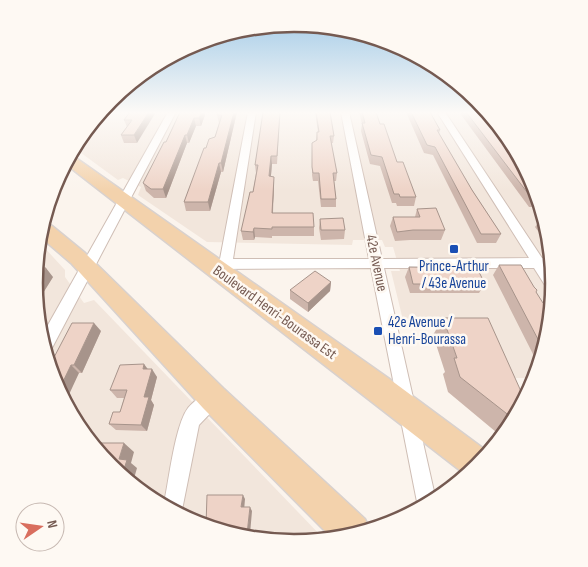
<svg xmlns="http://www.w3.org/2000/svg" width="588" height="567" viewBox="0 0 588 567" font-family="'Sofia Sans Condensed',sans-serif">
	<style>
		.residential { fill: #f2e6dc }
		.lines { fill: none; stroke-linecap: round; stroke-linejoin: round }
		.street-casing { stroke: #cfbeb5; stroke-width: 2 }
		.primary-casing { stroke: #d8d1ce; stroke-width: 3 }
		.street { fill: #fff; fill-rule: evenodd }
		.primary { fill: #f3d2ac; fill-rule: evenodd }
		.wall { fill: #cdb5ab }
		.shaded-wall { fill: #a7948b }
		.building { fill: #eed3c7; stroke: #a7948b }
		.transit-dot { fill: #1a4fb4; stroke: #fef9f3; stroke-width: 2 }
		.labels { text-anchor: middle; stroke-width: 5; stroke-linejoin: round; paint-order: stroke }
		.street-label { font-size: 15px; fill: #755a51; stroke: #fef9f3 }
		.transit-label { font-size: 15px; fill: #164399; stroke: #fef9f3 }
		.rim { fill: none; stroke: #755a51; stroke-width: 2.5 }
	</style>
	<rect width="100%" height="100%" fill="#fbf4ed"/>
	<path class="residential" d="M102,112H486L534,184L554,284L535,378H503L479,320H403L391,271H400L393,247H385L382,240H353L352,245L207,242L138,195L141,187L123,178L118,180L77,150Z
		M42,245L65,270V277L84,303L94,300L323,538L294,543L194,523L110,467L54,383L34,283Z"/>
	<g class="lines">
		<defs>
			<path id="street" d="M168,112H176L52,348L47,349L44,332Z
				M248,112H256L233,259H369L341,112H349L382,259L529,258L437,112H445L542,258H549L551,268H548C553,275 554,282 552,291L548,290L534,268H384L435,496L418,507L371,268L208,269L203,267L201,264L203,261L220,259Z
				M213,389L219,392L222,398L219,404L199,425L181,515L164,503C169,480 175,425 188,408C194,401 204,393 213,389Z"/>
			<path id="primary" d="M73,156L388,378L488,452L477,467L466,475L67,165Z
				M46,224L52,226L85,253L223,388L365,519L369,528L330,536L203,408L71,263L43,239Z"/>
		</defs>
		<use href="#street" class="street-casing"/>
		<use href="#primary" class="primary-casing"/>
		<use href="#street" class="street"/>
		<use href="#primary" class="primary"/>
	</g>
	<path class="wall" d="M130,112L137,143H124L121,135L127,127L124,120Z
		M180,112L205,115L201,126H196L189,143H187L166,198H154L146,191L143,183L166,142Z
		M218,112H237L223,172H221L210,211H186L184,202L206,148L215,137L219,123L217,115Z
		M280,112L277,164H272L271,176L274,177V185L273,213L314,227V236H272V238L255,237L254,240H243L241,231L253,192L256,173L255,165Z
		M315,112H330L334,136L333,143H331L337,173L336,181H334L336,199V207H321L318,181H313L312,175V143L316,141L317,132H318Z
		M359,112H376L380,124L397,162L416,197L414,206H397L396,203H392L380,166L370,164L361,131L362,124Z
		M406,112H430L440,130L439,134L472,190L501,234L496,243H477L433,155L424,153Z
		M459,112H486L503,138H498L516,158L534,184L539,207H529Z
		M417,209L445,230L441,240H410L395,241L390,226L393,217H415Z
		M320,219L345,230L344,239L321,240L319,228Z
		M541,219L545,239H544L535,227Z
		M499,265L536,292L545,310L548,312L538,364L493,275Z
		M409,267L485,284L479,293H410L405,277Z
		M53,277L43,293H36L34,283Z
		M331,282L330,291L308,312L290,299V290Z
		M443,318L524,398L501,432H496L448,392L443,374L445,372L433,335Z
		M101,331L82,373H79L54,383Z
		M148,369L157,377L151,400L154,405L147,431L116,430L109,424L120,412L124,398H117L110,390Z"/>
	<path class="shaded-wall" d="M149,112H156L137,143L134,135Z
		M202,112H204L205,115L201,126L199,118Z
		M234,112H237L223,172L221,163Z
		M194,118L196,126L189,143L187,135Z
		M185,135L187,143L166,198L163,189Z
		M271,156L272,164L270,185L269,176Z
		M219,163L221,172L210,211L208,202Z
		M274,177V185L272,222V213Z
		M254,228L255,237L254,240L253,232Z
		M46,268L53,277L43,293L35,284Z
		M331,282L330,291L308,312V303Z
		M94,323L101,331L82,373L74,365Z
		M144,364L150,372L143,369Z
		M71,365L79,373L66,401L59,390Z
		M152,369L157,377L151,400L154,405L147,431L141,425L144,397Z
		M124,443L134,452L131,463L137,468L133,482L122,475L119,459Z
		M243,495L245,499L244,511L241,507Z
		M250,507L252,511L250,534H247Z"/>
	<path class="building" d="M130,112H149L134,135H121L132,120H124Z
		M180,112H202L199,118H194L187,135H185L163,189H151L143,183L164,142H166Z
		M218,112H234L221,163H219L208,202H184L204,148H206L209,139L215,137L222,115H217Z
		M263,112H280L277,156H271L269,176L274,177L272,213H313L314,227H272V229L254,228L253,232L241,231L250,192H253L258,165H255Z
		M316,112H330L334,136H330L337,173H333L336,199H321L319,173H313L312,167V143L317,140V132H319Z
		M362,112H376L380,124H384L397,162H403L416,197H400L399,194H394L382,157L371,155L362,123H365Z
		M411,112H430L440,130H437L472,190L501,234H481L435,147L427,145Z
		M466,112H486L499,131H492L516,158L534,184L537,200H533Z
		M436,208L445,230H413L397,232L393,217H420L417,209Z
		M343,218L345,230H321L320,219Z
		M499,265H521L534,287L537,290L536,292L543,303L547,306L545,310L548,312L541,345Z
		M409,267L477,268L485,284H413Z
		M37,268H46L34,284V283Z
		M315,271L331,282L308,303L290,290Z
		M443,318H488L524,398L511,417L460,377L454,358H457Z
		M72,323H94L74,365H71L59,390L54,383L50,365Z
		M144,364L143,369H152L144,397H149L141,425L109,424L113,412H120L127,390H110L120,365Z
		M95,443H124L119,459L127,460L122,475L110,467L95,444Z
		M207,495H243L241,507H250L247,534L206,526Z"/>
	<linearGradient id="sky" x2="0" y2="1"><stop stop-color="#99c6e6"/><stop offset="0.59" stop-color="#fdfaf7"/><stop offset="1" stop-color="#fdfaf7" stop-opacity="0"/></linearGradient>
	<rect width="588" height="191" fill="url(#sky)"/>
	<g class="transit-dot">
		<rect x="449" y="244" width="10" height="10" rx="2.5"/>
		<rect x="373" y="326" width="10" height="10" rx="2.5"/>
	</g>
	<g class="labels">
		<g class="street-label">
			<text transform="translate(377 263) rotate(78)" y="5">42e Avenue</text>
			<text transform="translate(275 312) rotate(36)" y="5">Boulevard Henri-Bourassa Est</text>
		</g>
		<g class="transit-label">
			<text x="454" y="271">Prince-Arthur<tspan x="454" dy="17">/ 43e Avenue</tspan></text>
			<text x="388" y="327" text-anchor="start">42e Avenue /<tspan x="388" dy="17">Henri-Bourassa</tspan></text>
		</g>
	</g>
	<path d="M0 0H588V567H0ZM43 283a251 251 0 1 1 502 0a251 251 0 1 1-502 0Z" fill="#fef9f3" fill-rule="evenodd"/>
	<path class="rim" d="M43 283a251 251 0 1 1 502 0a251 251 0 1 1-502 0Z"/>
	<g transform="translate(40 527) rotate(77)"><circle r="24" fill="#fef9f3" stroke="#c7b9b2"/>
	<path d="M0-4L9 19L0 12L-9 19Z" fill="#d96e5e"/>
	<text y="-8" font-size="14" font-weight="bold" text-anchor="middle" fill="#755a51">N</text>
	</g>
</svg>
